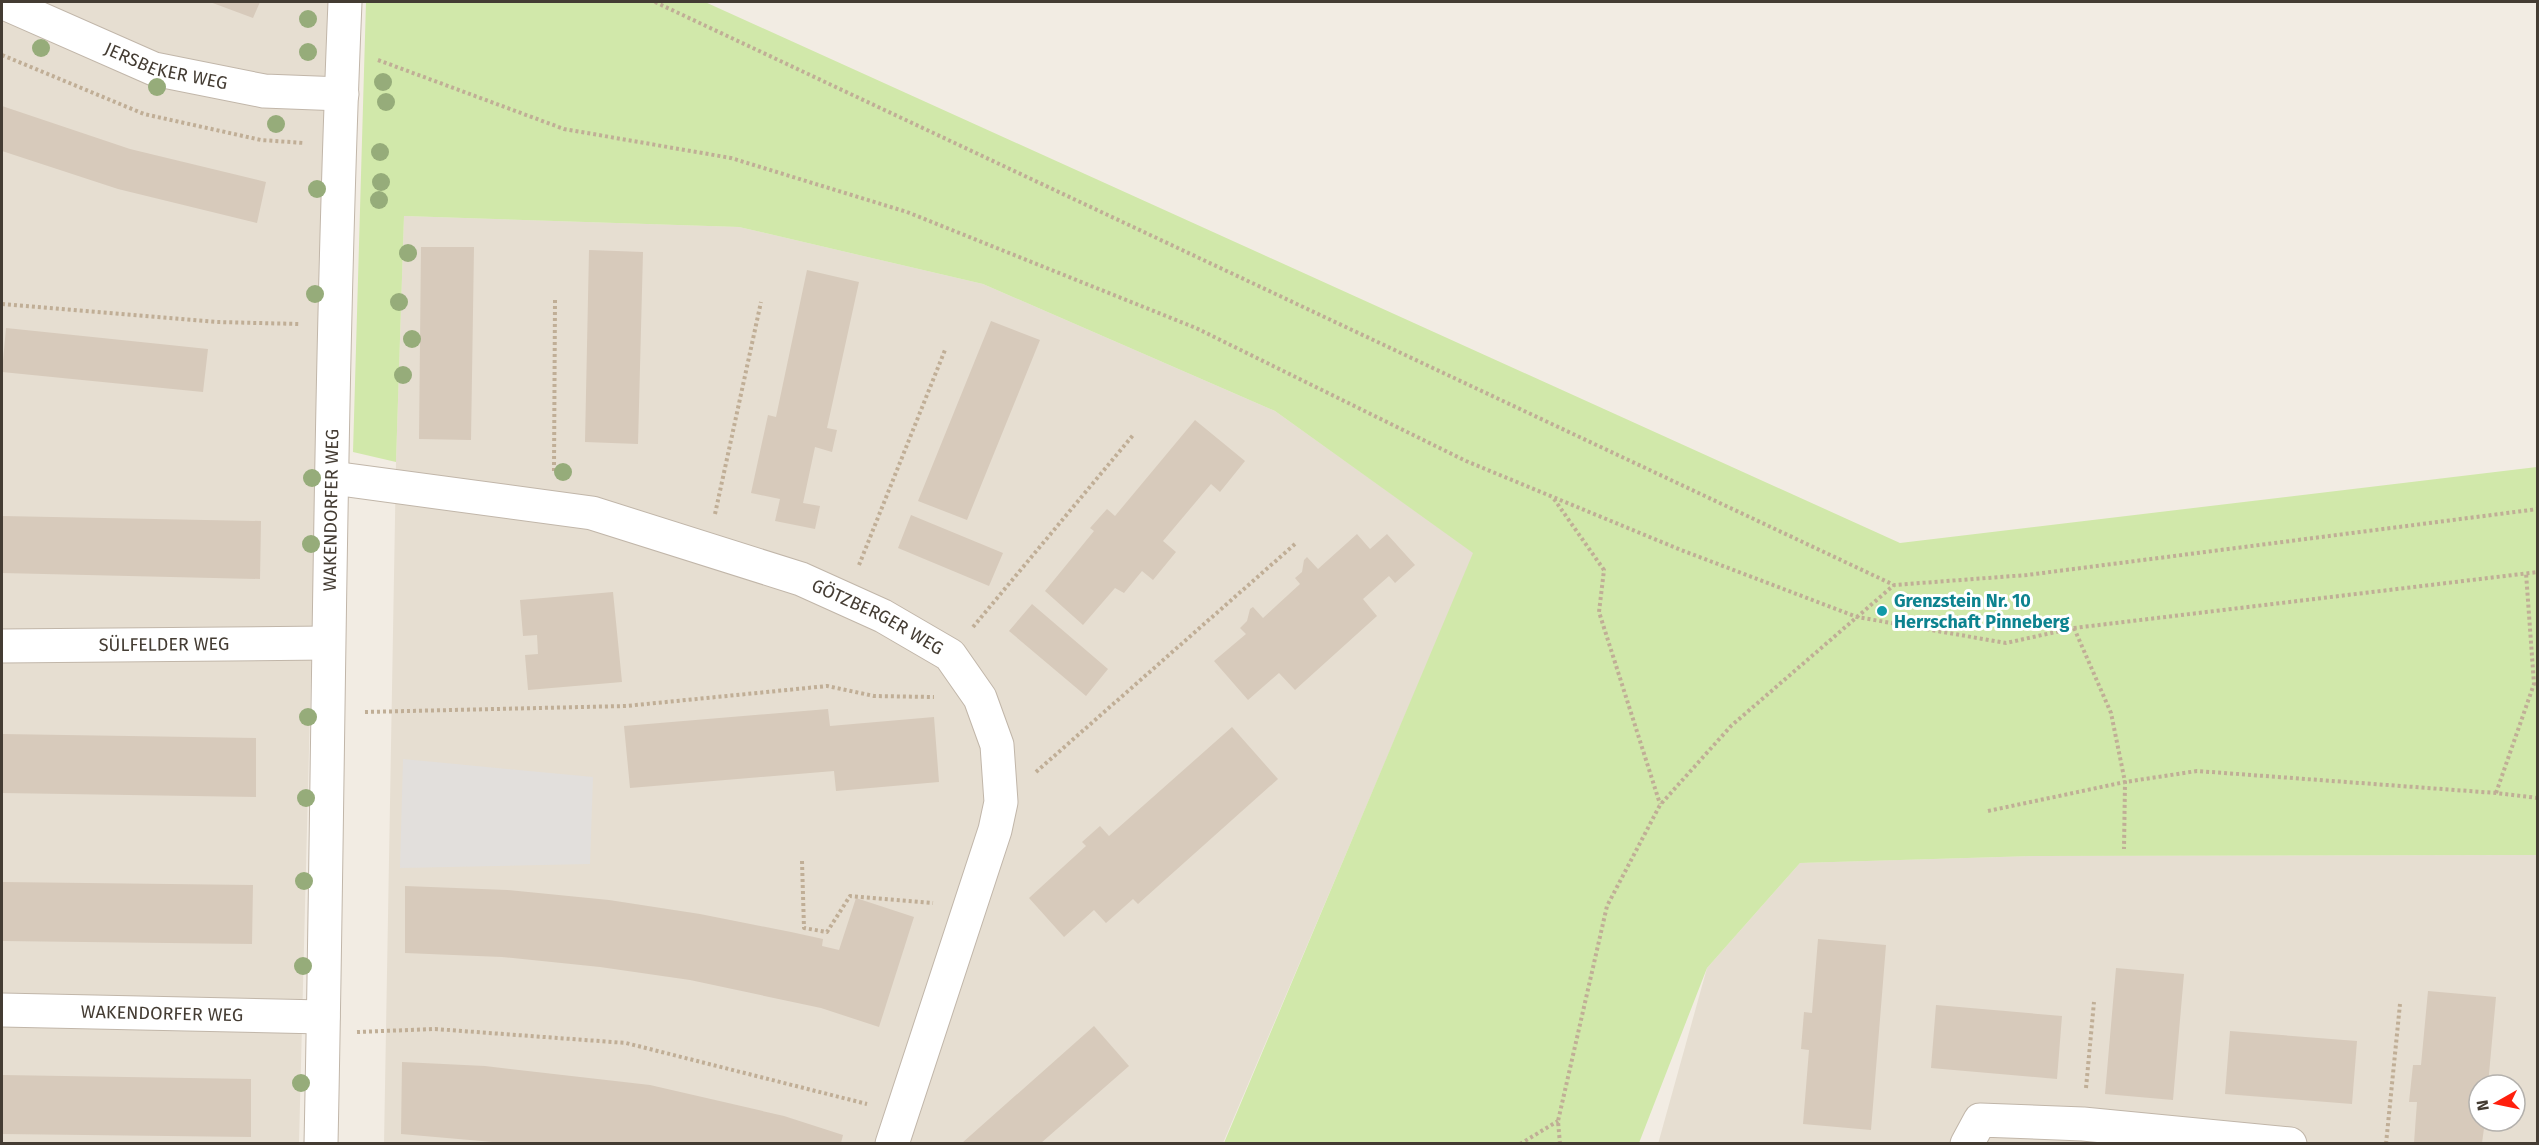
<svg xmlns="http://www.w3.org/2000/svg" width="2539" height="1145" viewBox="0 0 2539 1145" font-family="'Fira Sans',sans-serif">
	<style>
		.residential { fill: #e6ded1; fill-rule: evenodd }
		.green { fill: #d1e8aa }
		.parking { fill: #e2dfdc }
		.building { fill: #d7cabb }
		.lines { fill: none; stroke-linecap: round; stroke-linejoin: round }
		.minor-casing { stroke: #c1b6a9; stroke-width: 35 }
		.path { stroke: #c0ae96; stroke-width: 4; stroke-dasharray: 3 3; stroke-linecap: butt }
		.minor { stroke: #fff; stroke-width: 33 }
		.tree { fill: #96ac7a }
		.culture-dot { fill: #0f9aa8; stroke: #fff; stroke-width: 2 }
		.labels { text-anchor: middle; stroke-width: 6; stroke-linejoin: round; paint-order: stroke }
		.street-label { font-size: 18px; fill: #443c33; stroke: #fff }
		.culture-label { font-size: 18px; font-weight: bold; fill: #0d838f; stroke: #fff; text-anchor: start }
	</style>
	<rect width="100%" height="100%" fill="#f2ece3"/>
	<path class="residential" d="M2,2H328L299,1143L2,1144Z
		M404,216L739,227L983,284L1275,411L1474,553L1223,1143L384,1144L396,462Z
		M2537,855V1143L1658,1144L1707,968L1800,863L2035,856ZM2479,1085H2515V1121H2479Z"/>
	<path class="green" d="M366,2H705L1900,543L2537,467V855L2035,856L1800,863L1707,968L1639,1143H1224L1473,553L1275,411L983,284L739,227L404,216L396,462L353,452Z"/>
	<path class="parking" d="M403,759L593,777L590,864L400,868Z"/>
	<path class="building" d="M210,2H260L253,18Z
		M2,106L130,149L266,182L257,223L118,189L2,151Z
		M421,247H474L471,440L419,439Z
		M589,250L643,252L638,444L585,442Z
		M807,270L859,282L827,428L837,430L832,452L815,447L803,503L820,506L815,529L775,521L780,499L751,493L768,415L776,417Z
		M991,321L1040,340L967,520L918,501Z
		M6,328L208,349L203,392L2,372Z
		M1195,420L1245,461L1220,492L1211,484L1163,541L1176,552L1153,580L1142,571L1124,593L1115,588L1083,625L1045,591L1094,531L1090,528L1107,509L1115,516Z
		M911,515L1003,553L989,586L898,548Z
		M2,516L261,521L260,579L2,573Z
		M1357,534L1370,549L1387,534L1415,565L1395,583L1389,576L1363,599L1377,616L1295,690L1279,673L1248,700L1214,661L1246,634L1240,628L1247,621L1250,609L1253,607L1263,618L1300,584L1295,578L1302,572L1304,560L1307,557L1318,569Z
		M613,592L622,682L528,690L525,655L538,654L537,635L523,636L520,600Z
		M1032,604L1108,669L1086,696L1009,631Z
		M828,709L830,726L934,717L939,782L836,791L834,771L630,788L624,726Z
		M1232,727L1278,779L1138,904L1133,899L1106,923L1094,910L1064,937L1029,898L1086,846L1082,842L1100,826L1109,836Z
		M2,734L256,738V797L2,793Z
		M2,882L253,885L252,944L2,941Z
		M405,886L507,890L609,900L700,914L791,932L823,939L822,946L839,950L856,898L914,917L879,1027L821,1008L690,980L600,967L502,957L405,953Z
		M1818,939L1886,945L1871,1130L1803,1124L1809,1050L1801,1049L1804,1012L1812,1013Z
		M2116,968L2184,974L2173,1100L2105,1094Z
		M2428,991L2496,997L2488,1085H2479V1121H2485L2482,1143H2414L2417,1102H2409L2413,1065H2421Z
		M1936,1005L2062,1016L2057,1079L1931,1068Z
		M1094,1026L1129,1066L1041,1143H962Z
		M2230,1031L2357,1041L2352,1104L2225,1094Z
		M402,1062L485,1066L650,1085L784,1116L843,1135L841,1143H504L401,1134Z
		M2,1075L251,1079V1137L2,1134Z"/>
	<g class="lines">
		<defs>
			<g id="minor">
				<path id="s1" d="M2,2L154,69L264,91L342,94"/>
				<path id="s2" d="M333,478L592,513L801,579L883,616L950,655L980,698L997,745L1001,802L995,830L892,1144"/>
				<path id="s3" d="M2,646L328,643"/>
				<path id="s4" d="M2,1010L323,1017"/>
				<path id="s5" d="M321,1144C329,763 329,382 345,2"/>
				<path d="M1967,1144L1980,1120L2083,1124L2290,1144"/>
			</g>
		</defs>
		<use href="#minor" class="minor-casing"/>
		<path class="path" d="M655,2L1894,585L2027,575L2538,509
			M2,55L144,114L261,140L304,143
			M378,60L564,129L731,158L907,212L1196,328L1466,461L1681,550L1857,617L2006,643L2074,628L2538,572
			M2,304L217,322L299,324
			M554,471L555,299
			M1554,499L1604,570L1599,612L1660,804
			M715,514L761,302
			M859,565L945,350
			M973,627L1134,434
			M2074,628L2111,713L2125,782L2124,849
			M365,712L626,706L827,686L874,696L934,697
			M1036,772L1295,544
			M2496,793L2534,684L2526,573
			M1988,811L2125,782L2197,771L2496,793L2538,798
			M802,861L804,928L827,932L850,896L933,903
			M357,1032L435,1029L626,1043L867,1104
			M2086,1088L2094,1002
			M1520,1144L1558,1121
			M1560,1144L1558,1121L1607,906L1660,805L1731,726L1894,585
			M2386,1144L2400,1004"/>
		<use href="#minor" class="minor"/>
	</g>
	<g class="tree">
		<circle cx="308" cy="19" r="9"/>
		<circle cx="41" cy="48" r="9"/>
		<circle cx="308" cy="52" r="9"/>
		<circle cx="383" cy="82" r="9"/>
		<circle cx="157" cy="87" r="9"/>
		<circle cx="386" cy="102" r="9"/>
		<circle cx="276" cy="124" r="9"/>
		<circle cx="380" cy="152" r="9"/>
		<circle cx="381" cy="182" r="9"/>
		<circle cx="317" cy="189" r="9"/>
		<circle cx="379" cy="200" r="9"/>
		<circle cx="408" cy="253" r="9"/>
		<circle cx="315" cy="294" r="9"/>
		<circle cx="399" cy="302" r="9"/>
		<circle cx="412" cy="339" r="9"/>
		<circle cx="403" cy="375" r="9"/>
		<circle cx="563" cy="472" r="9"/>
		<circle cx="312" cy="478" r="9"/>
		<circle cx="311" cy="544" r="9"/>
		<circle cx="308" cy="717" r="9"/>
		<circle cx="306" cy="798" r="9"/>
		<circle cx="304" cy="881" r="9"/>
		<circle cx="303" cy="966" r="9"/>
		<circle cx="301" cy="1083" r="9"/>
	</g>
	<circle class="culture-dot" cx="1882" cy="611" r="6"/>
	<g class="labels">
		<g class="street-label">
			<text dy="6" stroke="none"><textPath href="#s1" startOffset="177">JERSBEKER WEG</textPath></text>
			<text dy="6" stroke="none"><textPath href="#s5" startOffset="634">WAKENDORFER WEG</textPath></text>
			<text dy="6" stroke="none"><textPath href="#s2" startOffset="566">GÖTZBERGER WEG</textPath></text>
			<text dy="6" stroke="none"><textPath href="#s3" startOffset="162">SÜLFELDER WEG</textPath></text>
			<text dy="6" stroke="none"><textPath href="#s4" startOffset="160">WAKENDORFER WEG</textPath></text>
		</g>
		<g class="culture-label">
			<text x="1894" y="607">Grenzstein Nr. 10<tspan x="1894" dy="21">Herrschaft Pinneberg</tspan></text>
		</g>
	</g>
	<rect width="2539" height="1145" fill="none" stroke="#443c33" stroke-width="6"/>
	<g transform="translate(2497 1103) rotate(261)"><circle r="28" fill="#ffffff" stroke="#b4b1ad" stroke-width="1.5"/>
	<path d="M0-4.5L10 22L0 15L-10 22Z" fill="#ff1f0d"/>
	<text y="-9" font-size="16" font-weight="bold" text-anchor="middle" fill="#443c33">N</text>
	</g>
</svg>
